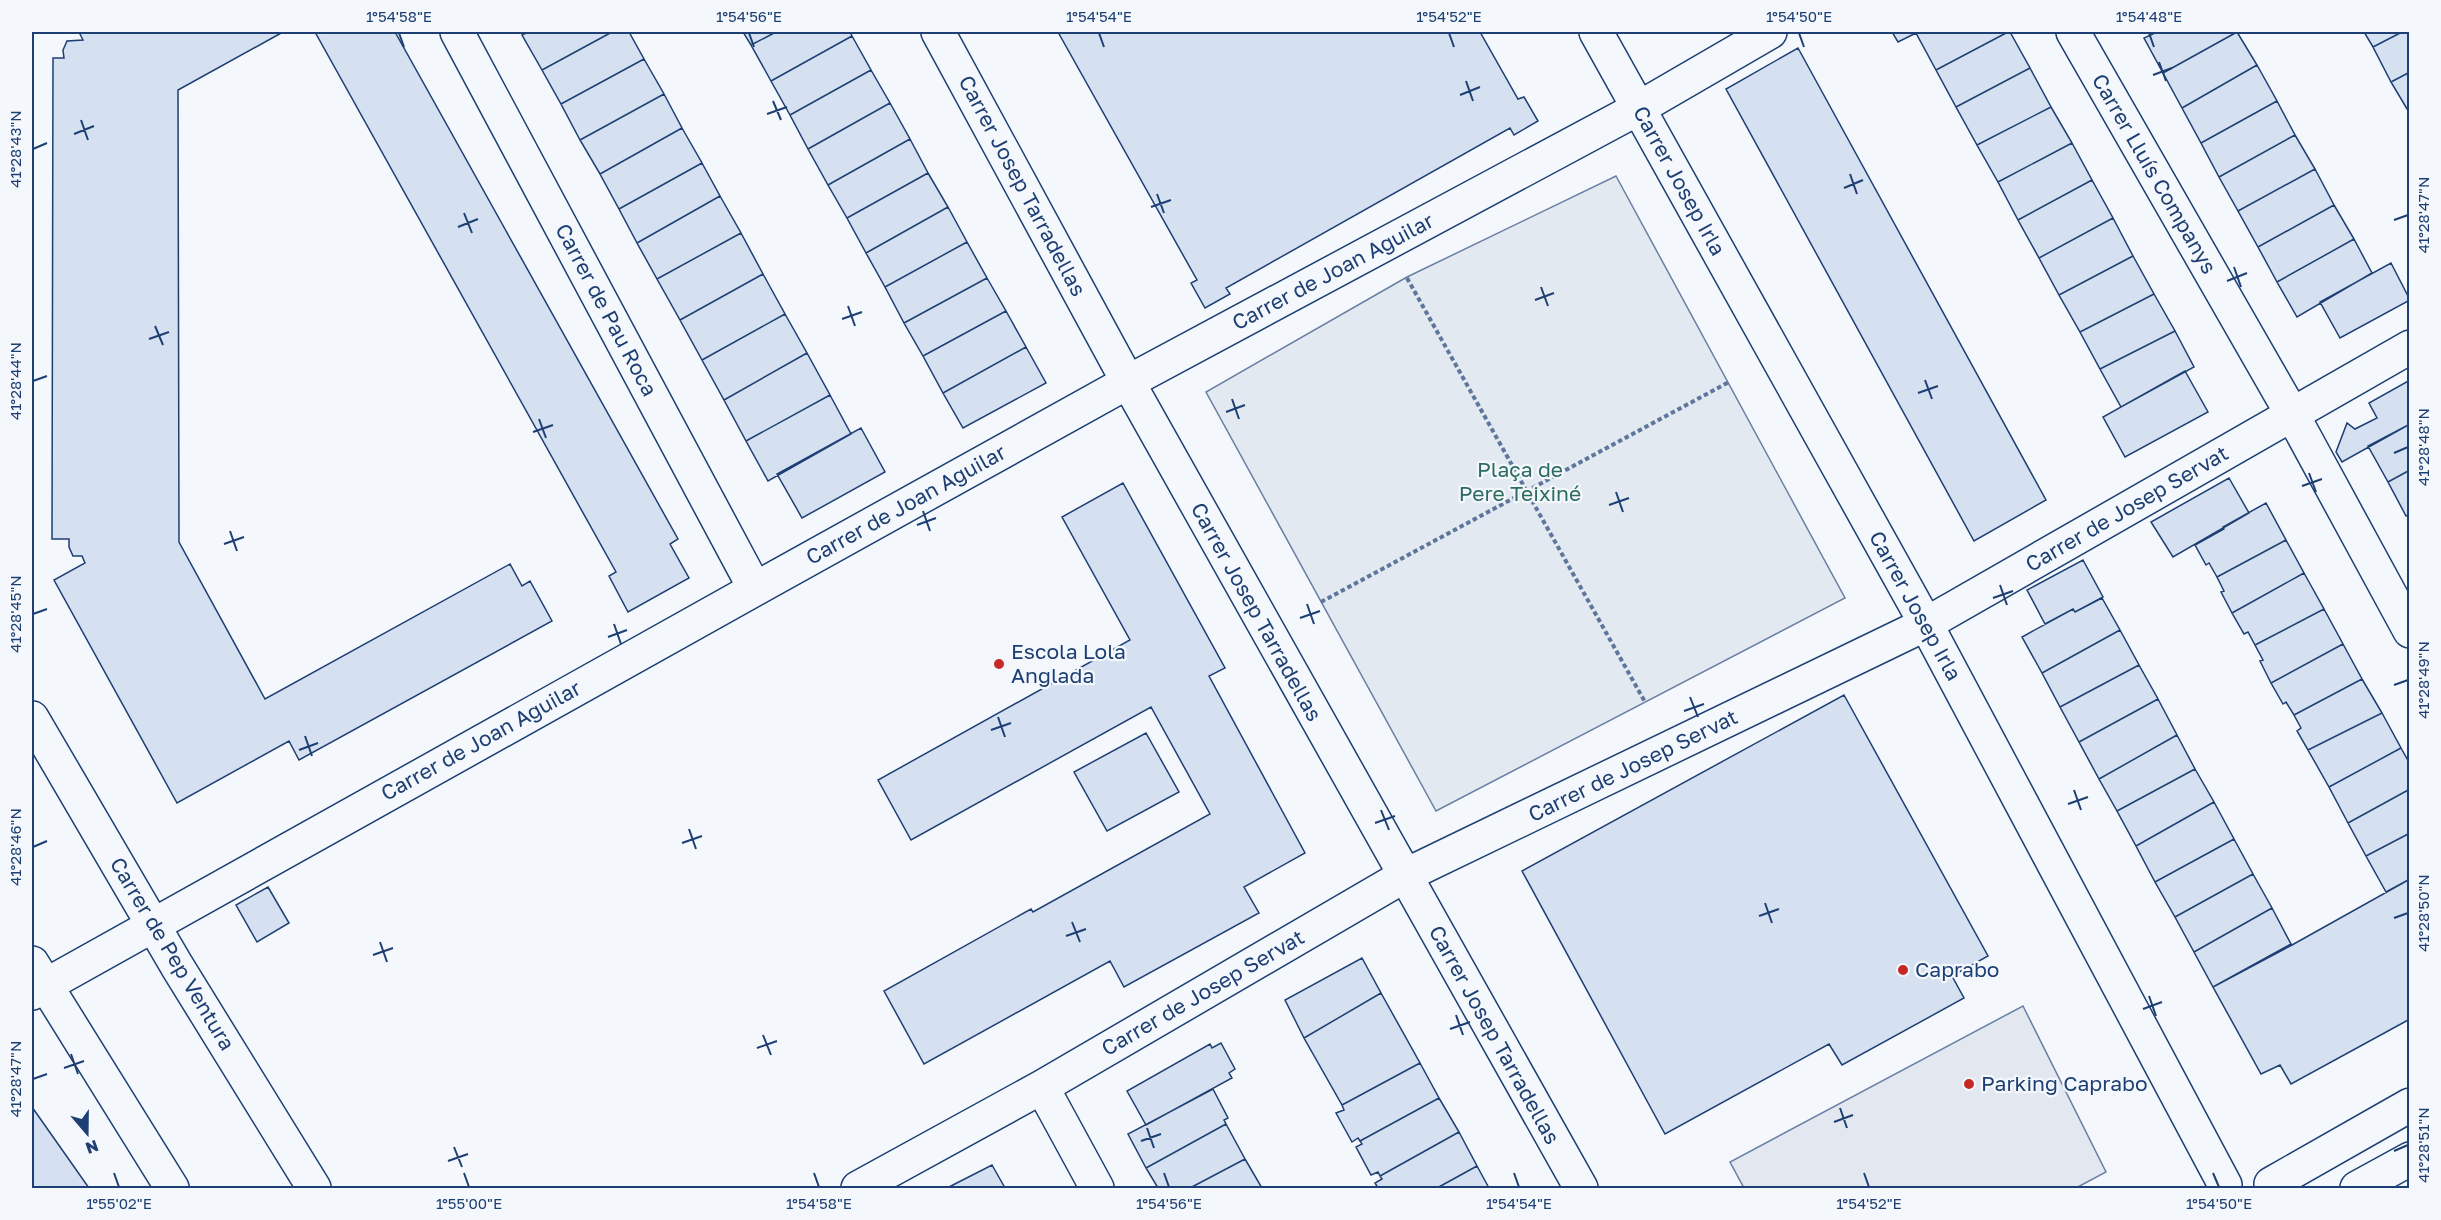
<svg xmlns="http://www.w3.org/2000/svg" width="2441" height="1220" viewBox="0 0 2441 1220" font-family="'Golos Text',sans-serif">
	<style>
		.green { fill: #e3e9f0; stroke: #687fa3; stroke-width: 1.5 }
		.parking { fill: #e3e8f0; stroke: #687fa3; stroke-width: 1.5 }
		.building { fill: #d5e0f0; stroke: #1d3f73; stroke-width: 1.5 }
		.lines { fill: none; stroke-linecap: round; stroke-linejoin: round }
		.minor-casing { stroke: #1d3f73; stroke-width: 36 }
		.path { stroke: #5e769c; stroke-width: 4; stroke-dasharray: 4.5 3; stroke-linecap: butt }
		.minor { stroke: #f4f7fb; stroke-width: 33 }
		.ticks { fill: none; stroke: #1d3f73; stroke-width: 2 }
		.poi-dot { fill: #c62828; stroke: #f4f7fb; stroke-width: 2 }
		.labels { text-anchor: middle; stroke-width: 4.5; stroke-linejoin: round; paint-order: stroke }
		.street-label { font-size: 21px; fill: #1d3f73; stroke: #f4f7fb }
		.park-label { font-size: 21px; fill: #2c6c60; stroke: #f4f7fb }
		.poi-label { font-size: 21px; fill: #1d3f73; stroke: #f4f7fb; text-anchor: start }
		.neatline { fill: none; stroke: #1d3f73; stroke-width: 2 }
		.ticks-label { font-size: 15px; text-anchor: middle; fill: #1d3f73 }
	</style>
	<rect width="100%" height="100%" fill="#f4f7fb"/>
	<path class="green" d="M1616,176L1845,598L1436,811L1206,392L1407,277Z"/>
	<path class="parking" d="M2023,1006L2106,1172L2076,1188H1744L1730,1162Z"/>
	<path class="building" d="M79,32H283L178,90L179,542L265,699L510,564L522,586L530,581L552,621L299,760L289,741L177,803L54,580L85,563L82,556H73L69,547V539H52L53,58H64L63,50L67,41L83,40Z
		M315,32H395L678,539L670,544L689,578L628,612L609,576L616,572Z
		M528,32H612L542,70L522,35Z
		M612,32H629L644,59L561,104L542,70Z
		M743,32H776L751,45Z
		M776,32H850L852,36L771,81L751,45Z
		M1058,32H1480L1518,99L1524,97L1538,121L1514,135L1510,128L1226,288L1230,294L1205,308L1191,283L1197,280Z
		M1892,32H1918L1898,42Z
		M1918,32H2008L1936,70L1916,33Z
		M2008,32H2010L2030,68L1956,107L1936,70Z
		M2157,32H2237L2163,73L2144,38Z
		M2237,32L2257,65L2182,108L2163,73Z
		M2364,32H2402L2373,47Z
		M2402,32H2410V72L2391,82L2373,47Z
		M852,36L871,70L790,115L771,81Z
		M1798,48L2046,500L1974,541L1726,89Z
		M644,59L664,94L580,140L561,104Z
		M2257,65L2277,101L2201,143L2182,108Z
		M2030,68L2051,107L1977,145L1956,107Z
		M871,70L890,103L808,149L790,115Z
		M2410,72V114L2391,82Z
		M664,94L682,128L600,174L580,140Z
		M2277,101L2295,135L2219,177L2201,143Z
		M890,103L910,139L828,185L808,149Z
		M2051,107L2072,143L1998,182L1977,145Z
		M682,128L702,163L619,209L600,174Z
		M2295,135L2315,169L2238,211L2219,177Z
		M910,139L928,173L847,218L828,185Z
		M2072,143L2092,180L2018,220L1998,182Z
		M702,163L720,196L637,243L619,209Z
		M2315,169L2334,205L2258,247L2238,211Z
		M928,173L948,207L866,253L847,218Z
		M2092,180L2113,218L2039,258L2018,220Z
		M720,196L741,233L657,279L637,243Z
		M2334,205L2354,239L2277,282L2258,247Z
		M948,207L967,242L885,287L866,253Z
		M2113,218L2133,256L2059,295L2039,258Z
		M741,233L763,274L680,320L657,279Z
		M2354,239L2372,273L2297,317L2277,282Z
		M967,242L987,278L904,323L885,287Z
		M2133,256L2154,294L2080,332L2059,295Z
		M2391,263L2410,300L2340,338L2320,302Z
		M763,274L785,314L702,360L680,320Z
		M987,278L1006,311L923,356L904,323Z
		M2154,294L2175,331L2100,369L2080,332Z
		M1006,311L1026,347L943,393L923,356Z
		M785,314L807,353L724,400L702,360Z
		M2175,331L2194,367L2121,407L2100,369Z
		M1026,347L1046,383L963,428L943,393Z
		M807,353L830,395L746,441L724,400Z
		M2185,371L2208,412L2125,457L2103,417Z
		M2410,380V424L2342,462L2336,452L2347,423L2355,429L2377,418L2369,403Z
		M830,395L851,434L768,481L746,441Z
		M2410,424V470L2388,482L2368,446Z
		M861,428L885,472L802,518L777,474Z
		M2410,470V514L2406,516L2388,482Z
		M2229,478L2249,513L2173,557L2151,522Z
		M1123,483L1225,668L1209,676L1305,853L1244,887L1259,913L1124,987L1110,961L924,1064L884,991L1031,909L1033,912L1210,814L1151,707L911,840L878,780L1130,640L1062,517Z
		M2266,503L2286,540L2217,577L2209,563L2206,565L2195,545L2224,529L2223,527Z
		M2286,540L2304,573L2232,613L2221,592L2224,591L2217,577Z
		M2083,560L2103,597L2075,612L2073,609L2045,624L2027,590Z
		M2304,573L2324,609L2255,645L2248,632L2244,634L2232,613Z
		M2102,598L2120,630L2042,673L2022,637L2073,609L2075,612Z
		M2324,609L2343,644L2271,683L2260,661L2263,660L2255,645Z
		M2120,630L2139,665L2060,707L2042,673Z
		M2343,644L2362,679L2294,715L2286,702L2283,704L2271,683Z
		M2139,665L2158,699L2079,742L2060,707Z
		M2362,679L2382,713L2308,750L2297,731L2301,728L2294,715Z
		M1844,695L1988,956L1952,976L1964,998L1842,1065L1829,1044L1665,1134L1522,871Z
		M2158,699L2177,735L2099,779L2079,742Z
		M2382,713L2401,748L2329,787L2308,750Z
		M1146,733L1179,792L1107,831L1074,772Z
		M2177,735L2195,769L2117,811L2099,779Z
		M2401,748L2410,764V789L2348,823L2329,787Z
		M2195,769L2214,802L2136,846L2117,811Z
		M2410,789V833L2366,856L2348,823Z
		M2214,802L2234,839L2155,882L2136,846Z
		M2410,833V879L2386,892L2366,856Z
		M2234,839L2253,874L2175,917L2155,882Z
		M2253,874L2272,908L2194,952L2175,917Z
		M2410,879V1019L2291,1084L2280,1065L2261,1074L2213,987L2292,945Z
		M268,887L289,923L257,942L236,905Z
		M2272,908L2291,944L2213,987L2194,952Z
		M1362,958L1381,993L1304,1038L1285,1000Z
		M1381,993L1420,1063L1342,1105L1304,1038Z
		M1221,1043L1235,1069L1229,1073L1232,1078L1146,1125L1127,1091L1210,1044L1212,1048Z
		M1420,1063L1439,1098L1360,1141L1358,1138L1352,1142L1336,1113L1344,1110L1342,1105Z
		M1213,1089L1228,1118L1224,1120L1226,1124L1146,1168L1128,1134Z
		M1439,1098L1459,1132L1380,1176L1378,1172L1371,1175L1356,1147L1362,1144L1360,1141Z
		M32,1107L89,1188H32Z
		M1226,1124L1245,1159L1190,1188H1158L1146,1168Z
		M1459,1132L1477,1166L1437,1188H1378L1375,1183L1382,1179L1380,1176Z
		M1245,1159L1262,1188H1190Z
		M992,1165L1005,1188H947Z
		M1477,1166L1489,1188H1437Z"/>
	<g class="lines">
		<defs>
			<path id="minor" d="M457,32L755,589
				M938,32L1128,382L1581,1188
				M1596,32L1926,624L2225,1185
				M2073,32L2292,414L2410,631
				M32,718L177,966L314,1188
				M32,963L172,1188
				M32,993L755,589L1128,382L1639,108L1770,32
				M1042,1087L1097,1188
				M2271,1184L2410,1105
				M858,1188L1042,1087L1404,876L1926,624L2410,347
				M2357,1188L2410,1159"/>
		</defs>
		<use href="#minor" class="minor-casing"/>
		<path class="path" d="M1407,278L1645,702
			M1321,602L1729,382"/>
		<use href="#minor" class="minor"/>
	</g>
	<path class="ticks" d="M399,33L404,47M749,33L754,47M1099,33L1104,47M1449,33L1454,47M1799,33L1804,47M2149,33L2154,47M2159,62L2166,81M2153,75L2172,68M1466,81L1473,101M1460,95L1480,87M773,101L781,120M767,114L787,107M81,120L88,140M74,134L94,126M33,149L47,143M1850,174L1857,194M1844,188L1863,180M1157,194L1164,213M1151,207L1171,200M464,213L472,233M2394,220L2408,215M458,227L478,219M2234,267L2241,287M2227,281L2247,273M1541,287L1548,306M1535,300L1554,293M848,306L855,326M842,319L862,312M155,326L163,345M149,339L169,332M1925,380L1932,399M33,381L47,376M1918,393L1938,386M1232,399L1239,419M1226,412L1245,405M539,419L546,438M533,432L553,425M2394,453L2408,447M2309,473L2316,492M2302,486L2322,479M1616,492L1623,512M1609,505L1629,498M923,511L930,531M917,525L936,518M230,531L237,551M224,544L244,537M2000,585L2007,605M1993,598L2013,591M1307,604L1314,624M33,614L47,609M1300,618L1320,611M614,624L621,644M608,637L627,630M2394,685L2408,680M1690,697L1698,717M1684,711L1704,704M998,717L1005,737M991,730L1011,723M305,736L312,756M299,750L318,743M2074,790L2081,810M2068,804L2088,797M1381,810L1389,830M1375,823L1395,816M689,829L696,849M682,843L702,836M33,847L47,841M1765,903L1772,923M1759,916L1779,909M2394,918L2408,913M1072,922L1080,942M1066,936L1086,929M380,942L387,962M373,955L393,948M2149,996L2156,1016M2143,1009L2162,1002M1456,1015L1463,1035M1450,1029L1470,1022M763,1035L771,1055M757,1048L777,1041M71,1054L78,1074M64,1068L84,1061M33,1079L47,1074M1840,1108L1847,1128M1834,1122L1853,1115M1147,1128L1154,1148M1141,1141L1161,1134M454,1147L462,1167M2394,1151L2408,1145M448,1161L468,1154M114,1173L119,1187M464,1173L469,1187M814,1173L819,1187M1164,1173L1169,1187M1514,1173L1519,1187M1864,1173L1869,1187M2213,1173L2219,1187"/>
	<g class="poi-dot">
		<circle cx="999" cy="664" r="6"/>
		<circle cx="1903" cy="970" r="6"/>
		<circle cx="1969" cy="1084" r="6"/>
	</g>
	<g class="labels">
		<g class="street-label">
			<text transform="translate(2154 174) rotate(60)" y="7">Carrer Lluís Companys</text>
			<text transform="translate(1679 181) rotate(61)" y="7">Carrer Josep Irla</text>
			<text transform="translate(1022 186) rotate(62)" y="7">Carrer Josep Tarradellas</text>
			<text transform="translate(1333 272) rotate(-28)" y="7">Carrer de Joan Aguilar</text>
			<text transform="translate(606 310) rotate(62)" y="7">Carrer de Pau Roca</text>
			<text transform="translate(906 505) rotate(-29)" y="7">Carrer de Joan Aguilar</text>
			<text transform="translate(2127 509) rotate(-30)" y="7">Carrer de Josep Servat</text>
			<text transform="translate(1915 606) rotate(61)" y="7">Carrer Josep Irla</text>
			<text transform="translate(1256 612) rotate(61)" y="7">Carrer Josep Tarradellas</text>
			<text transform="translate(481 741) rotate(-29)" y="7">Carrer de Joan Aguilar</text>
			<text transform="translate(1633 766) rotate(-26)" y="7">Carrer de Josep Servat</text>
			<text transform="translate(172 954) rotate(59)" y="7">Carrer de Pep Ventura</text>
			<text transform="translate(1203 993) rotate(-30)" y="7">Carrer de Josep Servat</text>
			<text transform="translate(1494 1035) rotate(61)" y="7">Carrer Josep Tarradellas</text>
		</g>
		<g class="park-label">
			<text x="1520" y="477">Plaça de<tspan x="1520" dy="24">Pere Teixiné</tspan></text>
		</g>
		<g class="poi-label">
			<text x="1011" y="659">Escola Lola<tspan x="1011" dy="24">Anglada</tspan></text>
			<text x="1915" y="977">Caprabo</text>
			<text x="1981" y="1091">Parking Caprabo</text>
		</g>
	</g>
	<rect width="2441" height="1220" fill="none" stroke="#f4f7fb" stroke-width="66"/>
	<g transform="translate(87 1133) rotate(160)" stroke="#f4f7fb" stroke-width="4.5" paint-order="stroke">
	<path d="M0-4.5L10 22L0 15L-10 22Z" fill="#1d3f73"/>
	<text y="-9" font-size="16" font-weight="bold" text-anchor="middle" fill="#1d3f73">N</text>
	</g>
	<rect x="33" y="33" width="2375" height="1154" class="neatline"/>
	<g class="ticks-label">
		<text x="399" y="22">1°54'58"E</text>
		<text x="749" y="22">1°54'56"E</text>
		<text x="1099" y="22">1°54'54"E</text>
		<text x="1449" y="22">1°54'52"E</text>
		<text x="1799" y="22">1°54'50"E</text>
		<text x="2149" y="22">1°54'48"E</text>
		<text transform="translate(16 149) rotate(-90)" y="5">41°28'43"N</text>
		<text transform="translate(2424 215) rotate(-90)" y="5">41°28'47"N</text>
		<text transform="translate(16 381) rotate(-90)" y="5">41°28'44"N</text>
		<text transform="translate(2424 447) rotate(-90)" y="5">41°28'48"N</text>
		<text transform="translate(16 614) rotate(-90)" y="5">41°28'45"N</text>
		<text transform="translate(2424 680) rotate(-90)" y="5">41°28'49"N</text>
		<text transform="translate(16 847) rotate(-90)" y="5">41°28'46"N</text>
		<text transform="translate(2424 913) rotate(-90)" y="5">41°28'50"N</text>
		<text transform="translate(16 1079) rotate(-90)" y="5">41°28'47"N</text>
		<text transform="translate(2424 1145) rotate(-90)" y="5">41°28'51"N</text>
		<text x="119" y="1209">1°55'02"E</text>
		<text x="469" y="1209">1°55'00"E</text>
		<text x="819" y="1209">1°54'58"E</text>
		<text x="1169" y="1209">1°54'56"E</text>
		<text x="1519" y="1209">1°54'54"E</text>
		<text x="1869" y="1209">1°54'52"E</text>
		<text x="2219" y="1209">1°54'50"E</text>
	</g>
</svg>
